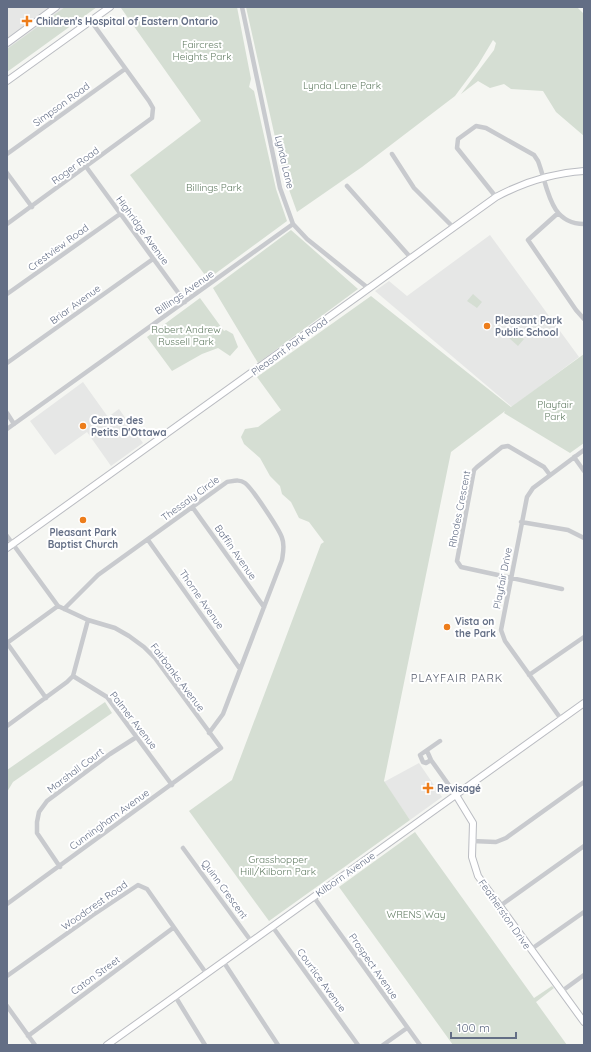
<svg xmlns="http://www.w3.org/2000/svg" width="591" height="1052" viewBox="0 0 591 1052" font-family="Quicksand,sans-serif">
	<style>
		.built { fill: #e6e7e6 }
		.green { fill: #d5ded3 }
		.lines { fill: none; stroke-linecap: round; stroke-linejoin: round }
		.secondary-casing { stroke: #babcc2; stroke-width: 8 }
		.street { stroke: #c8cace; stroke-width: 4.5 }
		.secondary { stroke: #fff; stroke-width: 6 }
		.poi-dot { fill: #ed7d1b; stroke: #fff; stroke-width: 1.5 }
		.labels { text-anchor: middle; stroke-width: 4; stroke-linejoin: round; paint-order: stroke }
		.poi-label { font-size: 10px; font-weight: bold; fill: #636e85; stroke: #fff; text-anchor: start }
		.park-label { font-size: 10px; fill: #627c63; stroke: #fff }
		.street-label { font-size: 10px; fill: #636e85; stroke: #fff }
		.neighbourhood-label { font-size: 11px; letter-spacing: 1px; fill: #52596a; stroke: #fff }
	</style>
	<rect width="100%" height="100%" fill="#f5f6f2"/>
	<path class="built" d="M7,7H66L7,50Z
		M490,235L579,357L512,407L375,291L389,281L407,296Z
		M83,382L108,417L119,409L143,443L111,466L87,432L55,455L30,421Z
		M419,763L442,797L410,820L384,782Z"/>
	<path class="green" d="M65,7H97L7,72V49Z
		M124,7H237L251,79L249,87L254,91L276,189L287,221L208,279L130,175L201,121L121,8Z
		M246,7H577L584,14V136L556,112L543,91L511,89L504,84L490,88L478,81L461,94L494,50L496,43L493,40L478,65L455,96L362,167L297,212L283,173Z
		M291,230L358,289L258,363L213,288Z
		M473,294L482,302L477,308L467,301Z
		M371,296L511,407L584,354V443L570,453L504,413L505,411L451,452L384,781L410,820L269,921L189,811L232,780L321,544L324,542L309,522L299,518L291,502L282,494L280,486L270,476L260,458L244,444L241,437L245,429L258,427L281,410L257,377Z
		M200,298L224,331L226,330L233,334L238,347L230,356L218,348L202,354L172,371L147,337Z
		M514,331L524,339L518,346L509,338Z
		M105,702L112,713L13,782L7,792V770Z
		M415,832L534,998L552,986L554,988L536,1002L567,1045H570H453L339,887Z"/>
	<g class="lines">
		<defs>
			<path id="secondary" d="M7,43L56,7
				M7,81L110,7
				M7,548L496,197C524,182 552,173 584,171
				M456,795L473,823L472,857L478,876L584,1022
				M107,1045L584,703"/>
		</defs>
		<use href="#secondary" class="secondary-casing"/>
		<path class="street" d="M242,7L280,188L293,224L307,239L368,288
			M7,154L125,69
			M392,154L414,188L453,227
			M87,168L185,302
			M7,173L32,207
			M347,186L411,258
			M496,197L457,148L458,139L476,126L486,128L534,155L538,161C548,187 549,224 584,224
			M557,214L528,240L576,310L584,319
			M7,224L152,118L153,108L149,101L91,21
			M7,294L120,214
			M7,363L153,259
			M7,413L14,424
			M7,429L293,224
			M574,457L584,471
			M550,475L544,467L508,446L502,447L477,467L474,470L457,561L461,567L562,589
			M193,508L264,607
			M521,522L568,530L584,538
			M7,536L58,606L88,620L115,628L129,636L144,647L155,658L221,748L7,904
			M148,540L240,669
			M64,609L98,575L227,482C234,481 239,479 245,483C251,487 280,530 282,538C285,545 283,553 282,560L223,714L209,733
			M7,643L46,698
			M7,643L58,606
			M529,675L584,637
			M73,676L107,697L172,785
			M561,719L505,641L501,630L527,497L533,488L584,450
			M7,726L67,682L73,676L88,620
			M427,751L431,760L456,795
			M431,760L426,763L423,762L420,755L440,741
			M472,841L496,842L506,838L584,782
			M183,848L251,941
			M60,867L37,833V822L39,812L47,801L110,754L135,738
			M313,896L420,1045
			M500,906L584,846
			M272,926L358,1045
			M530,950L584,912
			M223,961L278,1045
			M7,976L93,915L138,885L147,889L206,973
			M562,991L584,975
			M175,996L205,1045
			M7,1006L35,1045
			M28,1036L173,928
			M383,1045L407,1028"/>
		<use href="#secondary" class="secondary"/>
	</g>
	<g class="poi-dot">
		<path d="M25 15h4v4h4v4h-4v4h-4v-4h-4v-4h4z"/>
		<circle cx="487" cy="326" r="4"/>
		<circle cx="83" cy="426" r="4"/>
		<circle cx="83" cy="520" r="4"/>
		<circle cx="447" cy="627" r="4"/>
		<path d="M426 782h4v4h4v4h-4v4h-4v-4h-4v-4h4z"/>
	</g>
	<g class="labels">
		<g class="poi-label">
			<text x="36" y="25">Children's Hospital of Eastern Ontario</text>
			<text x="495" y="324">Pleasant Park<tspan x="495" dy="12">Public School</tspan></text>
			<text x="91" y="424">Centre des<tspan x="91" dy="12">Petits D'Ottawa</tspan></text>
			<text x="83" y="536" text-anchor="middle">Pleasant Park<tspan x="83" dy="12">Baptist Church</tspan></text>
			<text x="455" y="625">Vista on<tspan x="455" dy="12">the Park</tspan></text>
			<text x="437" y="792">Revisagé</text>
		</g>
		<g class="park-label">
			<text x="202" y="48">Faircrest<tspan x="202" dy="12">Heights Park</tspan></text>
			<text x="342" y="89">Lynda Lane Park</text>
			<text x="214" y="191">Billings Park</text>
			<text x="186" y="333">Robert Andrew<tspan x="186" dy="12">Russell Park</tspan></text>
			<text x="555" y="408">Playfair<tspan x="555" dy="12">Park</tspan></text>
			<text x="278" y="863">Grasshopper<tspan x="278" dy="12">Hill/Kilborn Park</tspan></text>
			<text x="416" y="918">WRENS Way</text>
		</g>
		<g class="street-label">
			<text transform="translate(61 104) rotate(-36)" y="4">Simpson Road</text>
			<text transform="translate(285 162) rotate(77)" y="4">Lynda Lane</text>
			<text transform="translate(75 165) rotate(-36)" y="4">Roger Road</text>
			<text transform="translate(143 230) rotate(54)" y="4">Highridge Avenue</text>
			<text transform="translate(58 247) rotate(-36)" y="4">Crestview Road</text>
			<text transform="translate(184 292) rotate(-35)" y="4">Billings Avenue</text>
			<text transform="translate(75 304) rotate(-36)" y="4">Briar Avenue</text>
			<text transform="translate(289 346) rotate(-36)" y="4">Pleasant Park Road</text>
			<text transform="translate(190 498) rotate(-36)" y="4">Thessaly Circle</text>
			<text transform="translate(459 509) rotate(-79)" y="4">Rhodes Crescent</text>
			<text transform="translate(236 552) rotate(55)" y="4">Baffin Avenue</text>
			<text transform="translate(502 578) rotate(-79)" y="4">Playfair Drive</text>
			<text transform="translate(202 599) rotate(55)" y="4">Thorne Avenue</text>
			<text transform="translate(178 677) rotate(53)" y="4">Fairbanks Avenue</text>
			<text transform="translate(134 720) rotate(52)" y="4">Palmer Avenue</text>
			<text transform="translate(75 770) rotate(-37)" y="4">Marshall Court</text>
			<text transform="translate(109 819) rotate(-36)" y="4">Cunningham Avenue</text>
			<text transform="translate(345 874) rotate(-35)" y="4">Kilborn Avenue</text>
			<text transform="translate(225 889) rotate(54)" y="4">Quinn Crescent</text>
			<text transform="translate(94 905) rotate(-35)" y="4">Woodcrest Road</text>
			<text transform="translate(505 914) rotate(55)" y="4">Featherston Drive</text>
			<text transform="translate(374 966) rotate(55)" y="4">Prospect Avenue</text>
			<text transform="translate(95 975) rotate(-36)" y="4">Caton Street</text>
			<text transform="translate(322 980) rotate(54)" y="4">Courtice Avenue</text>
		</g>
		<g class="neighbourhood-label">
			<text x="457" y="682">PLAYFAIR PARK</text>
		</g>
	</g>
	<rect width="591" height="1052" fill="none" stroke="#636e85" stroke-width="16"/>
	<path d="M451 1032v6h65v-6" fill="none" stroke="#636e85" stroke-width="2"/>
	<text x="457" y="1032" font-size="12" fill="#636e85" stroke="#ffffff" stroke-width="3" paint-order="stroke">100 m</text>
</svg>
